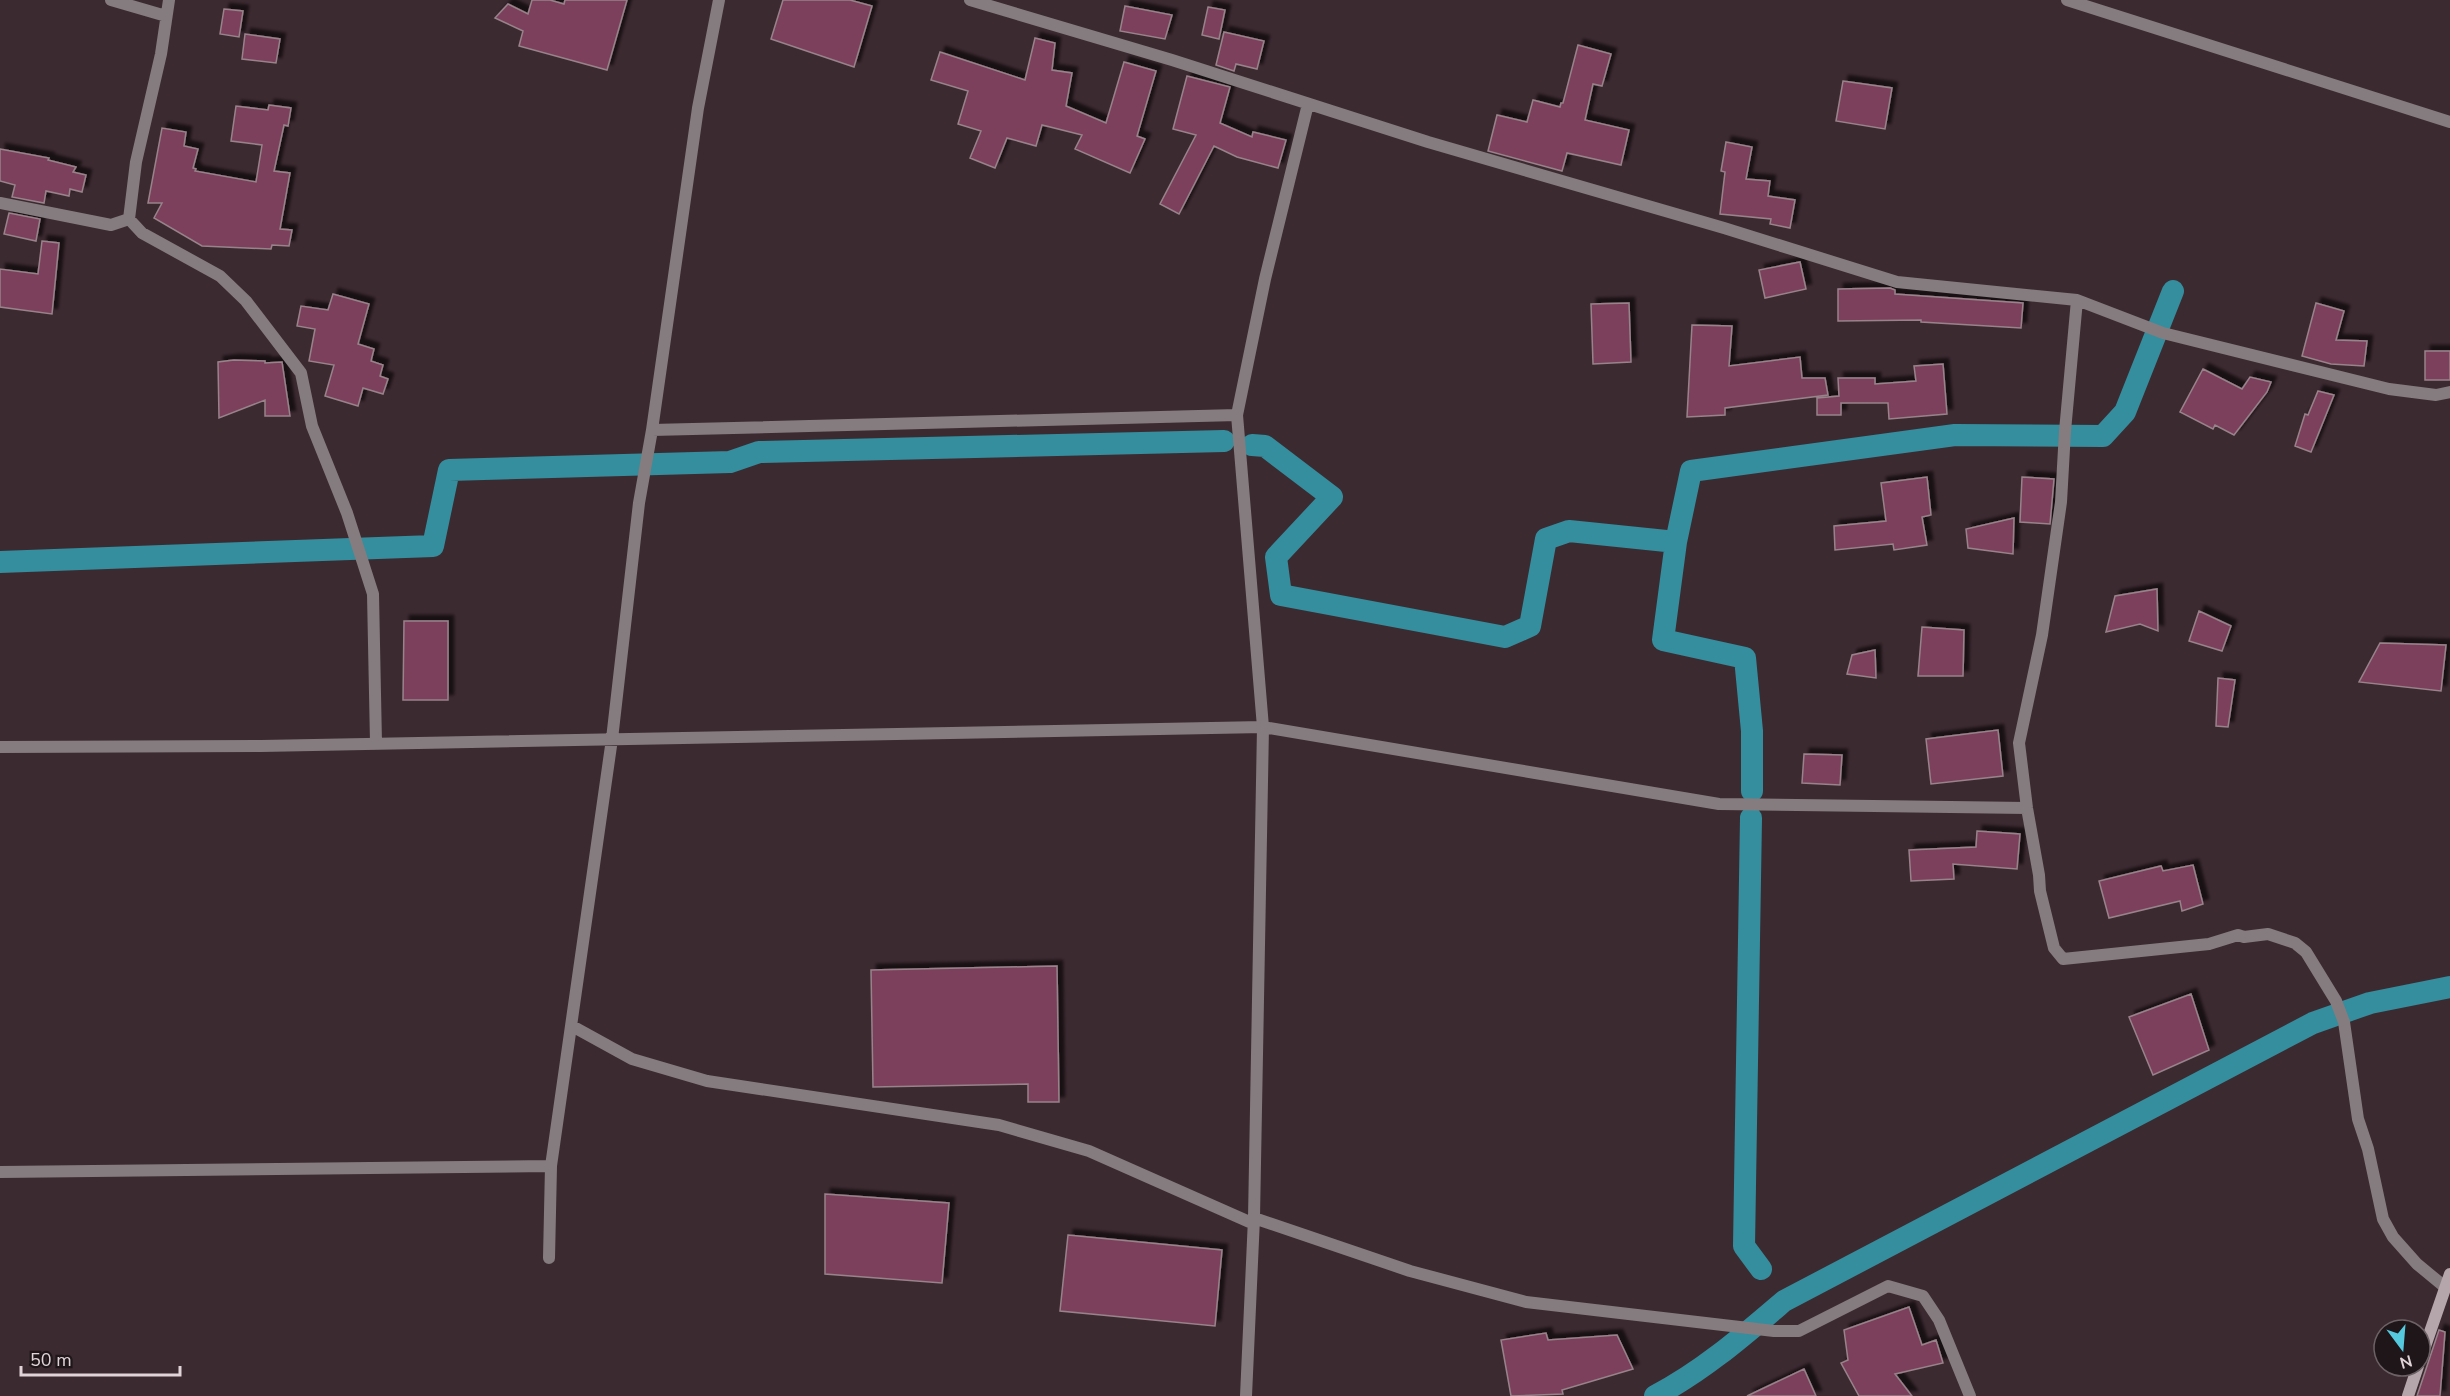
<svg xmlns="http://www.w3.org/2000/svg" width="2450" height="1396" viewBox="0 0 2450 1396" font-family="'Nunito Sans',sans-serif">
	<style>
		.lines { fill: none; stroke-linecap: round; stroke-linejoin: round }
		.canal { stroke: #348e9e; stroke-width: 22 }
		.building { fill: #7b415b; stroke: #98838b; stroke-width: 1.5; filter: url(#shadow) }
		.minor { stroke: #857c7f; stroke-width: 12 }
		.secondary { stroke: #b5a6ac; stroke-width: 12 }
	</style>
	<defs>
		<filter id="shadow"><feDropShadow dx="5.5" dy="-5.5" stdDeviation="1.5" flood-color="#0009"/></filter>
	</defs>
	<rect width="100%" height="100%" fill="#3c2a31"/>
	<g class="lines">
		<path class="canal" d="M1252,445L1265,446L1332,497L1276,557L1281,595L1505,637L1530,626L1546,539L1569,531L1676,542
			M0,562L433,546L449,470L730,462L759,452L1224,441
			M1752,791V731L1745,658L1663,640L1676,542L1691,471L1955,435L2103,436L2125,412L2173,291
			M1751,818L1744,1246L1761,1269
			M1655,1396C1703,1371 1743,1336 1784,1301L2313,1023L2370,1003L2450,987"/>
	</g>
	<path class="building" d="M532,0H550L564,4L565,0H627L607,70L519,46L523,31L495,18L508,4L528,14Z
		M783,0H850L872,6L854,67L771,39Z
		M1125,6L1172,15L1165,39L1120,31Z
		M1208,7L1225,10L1219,39L1202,35Z
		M224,9L243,11L239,37L220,34Z
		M1224,32L1264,41L1257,69L1236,64L1234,71L1216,65Z
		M245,34L280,39L276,63L242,59Z
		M1035,38L1055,43L1052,70L1072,73L1066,106L1106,123L1124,62L1156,71L1137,136L1145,139L1130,173L1075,149L1082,135L1042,125L1036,146L1007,138L995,168L970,158L981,131L958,124L968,91L931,80L940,52L1025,80Z
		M1578,45L1611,54L1602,86L1593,84L1585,120L1629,130L1621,165L1567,153L1562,171L1488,151L1497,115L1527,122L1533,100L1560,107L1561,103H1563Z
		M1187,76L1230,87L1220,123L1252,137L1253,132L1286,140L1278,168L1237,157L1214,146L1179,214L1160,204L1196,135L1173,129Z
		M1843,81L1892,88L1885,129L1836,121Z
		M269,105L291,108L288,126L284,125L274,171L290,173L280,229L292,230L289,246L272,245L271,249L202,246L154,218L162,203H148L162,128L186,132L184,146L198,149L193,168L196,169L195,171L256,182L262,145L231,141L236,106L268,110Z
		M1726,142L1752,147L1746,179L1770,181L1768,196L1795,200L1790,228L1770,224L1771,219L1720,214L1725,172L1721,171Z
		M0,149L49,158L48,160L76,167L73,172L86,175L82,192L70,189L69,196L46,191L44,203L12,197L15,185L0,181Z
		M9,213L40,219L36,241L4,234Z
		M42,241L59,243L52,314L0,307V269L38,274Z
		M1800,262L1806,289L1765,298L1759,270Z
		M1890,288L1895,290V294L2023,303L2021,328L1921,322V320L1838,321V289Z
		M333,294L369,304L358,344L374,349L371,361L383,365L380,376L388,379L383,394L363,388L358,406L325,396L334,365L309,361L315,329L297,326L301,306L328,310Z
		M1629,303L1631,362L1593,364L1591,304Z
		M2316,303L2344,311L2336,340L2367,341L2364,366L2331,364L2302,356Z
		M1692,325L1732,326L1729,366L1800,357L1802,378H1825L1828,395L1725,408V415L1687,417Z
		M2425,351H2450V380H2425Z
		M234,360L265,361V363L282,362L290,416H265V400L219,418L218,362Z
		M1943,364L1947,414L1889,419L1888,403H1841V415H1817V398L1839,396L1838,378H1875V384L1916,381L1914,366Z
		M2203,369L2242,389L2250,377L2271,382L2267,392L2234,435L2215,425L2213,429L2180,412Z
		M2318,391L2334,395L2311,452L2295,446L2305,414L2308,415Z
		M1927,477L1931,515L1922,517L1927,545L1894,550L1893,544L1835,550L1834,526L1886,521L1881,483Z
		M2022,477L2054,479L2050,524L2020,522Z
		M2014,518L2013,554L1968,548L1966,529Z
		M2157,589L2158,631L2140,624L2106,632L2115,596Z
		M2199,611L2231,626L2222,651L2189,641Z
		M404,621H448V700H403Z
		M1922,627L1964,630L1963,676H1918Z
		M2380,643L2446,645L2441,691L2359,682Z
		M1875,650L1876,678L1847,674L1852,655Z
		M2218,678L2235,680L2228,727L2216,726Z
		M1998,730L2003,776L1931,784L1926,739Z
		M1804,754L1842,755L1840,785L1802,783Z
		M1977,831L2020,834L2017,869L1953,864L1954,879L1911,881L1909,850L1976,847Z
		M2193,865L2203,904L2182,911L2180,901L2109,918L2099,881L2161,866L2163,871Z
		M1057,966L1059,1102H1028V1084L873,1087L871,970Z
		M2191,994L2209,1050L2153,1075L2129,1017Z
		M825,1194L949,1203L942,1283L825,1274Z
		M1068,1235L1222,1250L1215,1326L1060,1311Z
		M1909,1307L1922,1345L1936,1340L1943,1363L1895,1374L1912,1396H1859L1841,1363L1848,1360L1844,1330Z
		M2439,1330L2445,1332L2440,1396H2417Z
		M1546,1333L1548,1340L1617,1335L1633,1369L1562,1390L1563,1394L1511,1396L1501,1340Z
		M1804,1369L1816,1396H1747Z"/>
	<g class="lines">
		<path class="minor" d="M111,0L166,16
			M970,0L1172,60L1428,142L1724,228L1897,282L2077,300L2163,333L2389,389L2436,395L2450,392
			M2067,0L2450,122
			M0,203L111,225L129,219
			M129,219L142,233L220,276L246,301L301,373L312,426L347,513L373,594L376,743
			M129,219L136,162L161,54L169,0
			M2077,300L2065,431L2061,502L2042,635L2019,743L2027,808L2039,875L2040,891L2054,948L2063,959L2209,944L2238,935L2244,937L2268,934L2295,943L2306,952L2336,1001L2344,1022L2358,1119L2368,1149L2383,1219L2393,1237L2417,1264L2445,1287
			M652,430L1237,415
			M0,747L261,746L1263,727L1719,804L2027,808
			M572,1026L632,1059L707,1081L999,1125L1089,1151L1254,1224
			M0,1172L551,1166
			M1254,1218L1410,1271L1526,1302L1774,1331H1799L1888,1286L1923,1296L1939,1320L1970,1396
			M549,1258L551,1166L612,739L639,503L652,430L698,108L719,0
			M1246,1396L1254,1218L1263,727L1237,415L1265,279L1308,104"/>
		<path class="secondary" d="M2420,1361L2450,1274
			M2408,1396L2418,1366"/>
	</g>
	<g transform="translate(2402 1348) rotate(164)"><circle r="28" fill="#1e1619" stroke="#6c6265" stroke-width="1.5"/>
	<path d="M0-4.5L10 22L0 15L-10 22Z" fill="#55cadf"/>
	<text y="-9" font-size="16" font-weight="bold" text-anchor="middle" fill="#e0d4d8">N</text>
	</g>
	<path d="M21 1366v9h159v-9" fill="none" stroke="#e0d4d8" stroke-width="3"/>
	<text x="30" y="1366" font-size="18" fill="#e0d4d8" stroke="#1e1619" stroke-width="4.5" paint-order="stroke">50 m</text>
</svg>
